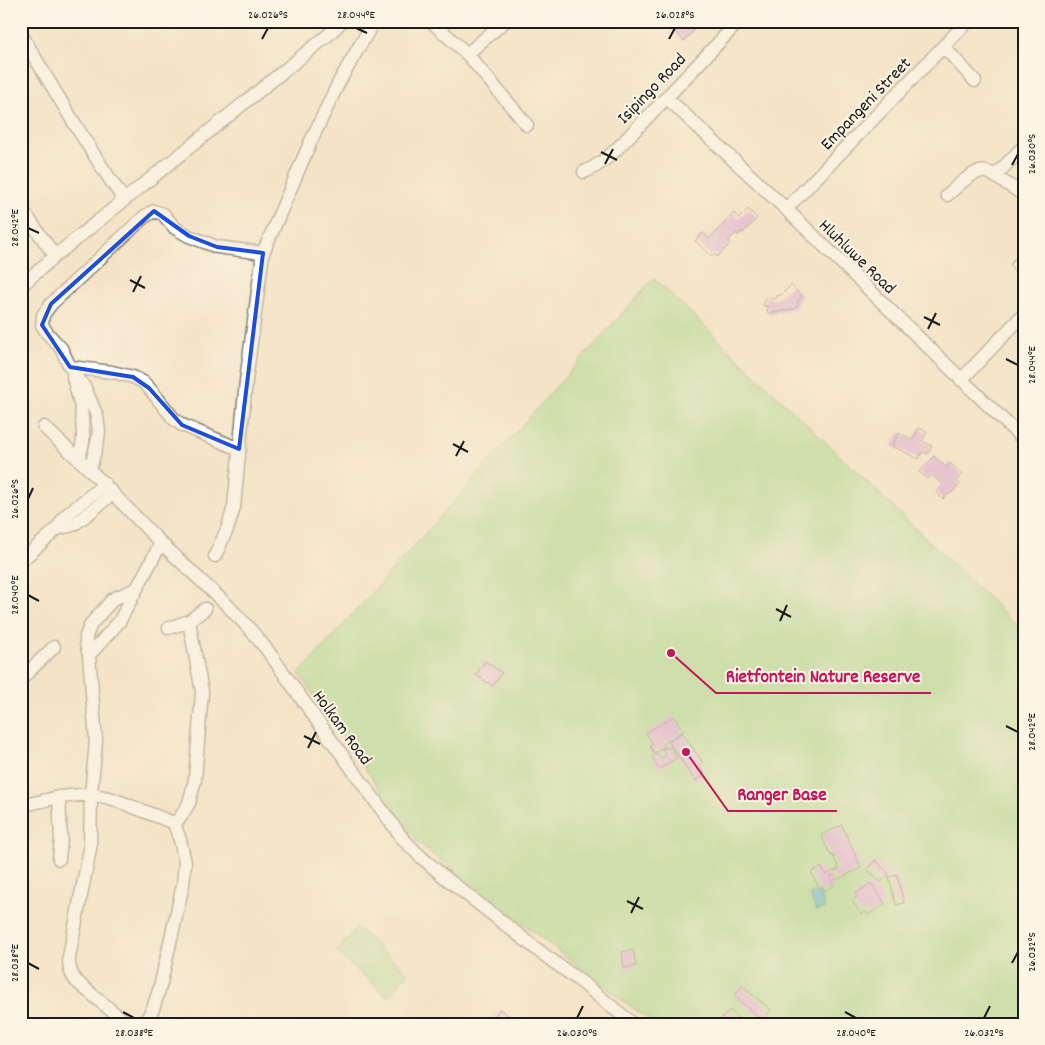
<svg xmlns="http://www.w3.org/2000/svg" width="1045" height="1045" viewBox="0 0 1045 1045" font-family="Dekko,sans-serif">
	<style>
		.green { fill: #a0d98b; stroke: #5e7a54 }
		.water { fill: #49b8c0; stroke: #326a6e }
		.building { fill: #d79cd9 }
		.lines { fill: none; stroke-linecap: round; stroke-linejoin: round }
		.street-casing { stroke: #888071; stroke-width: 15 }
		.street { stroke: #fff; stroke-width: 12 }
		.marked { fill: none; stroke: #1d4ed8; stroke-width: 4; stroke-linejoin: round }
		.ticks { fill: none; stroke: #1c1c1c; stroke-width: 2 }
		.labels { text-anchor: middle; stroke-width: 4; stroke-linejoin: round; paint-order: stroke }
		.street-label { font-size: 18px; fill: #1c1c1c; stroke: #fcf5e5 }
		.leader { fill: none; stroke: #c2185b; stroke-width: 2 }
		.callout-dot { fill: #c2185b; stroke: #fcf5e5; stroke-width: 2 }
		.callout-label { font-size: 19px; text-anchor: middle; font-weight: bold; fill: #c2185b; stroke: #fcf5e5; stroke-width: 4; stroke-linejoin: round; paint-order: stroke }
		.neatline { fill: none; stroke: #1c1c1c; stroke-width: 2 }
		.ticks-label { font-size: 12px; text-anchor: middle; fill: #1c1c1c }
	</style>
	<rect width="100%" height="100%" fill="#fcf5e5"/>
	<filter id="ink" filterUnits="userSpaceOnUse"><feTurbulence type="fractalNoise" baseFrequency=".02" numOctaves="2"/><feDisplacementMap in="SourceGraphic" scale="10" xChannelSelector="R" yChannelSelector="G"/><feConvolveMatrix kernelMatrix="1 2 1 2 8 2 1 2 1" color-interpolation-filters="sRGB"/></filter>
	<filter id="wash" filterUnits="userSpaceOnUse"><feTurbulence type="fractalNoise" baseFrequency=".0096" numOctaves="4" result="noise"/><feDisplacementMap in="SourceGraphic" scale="20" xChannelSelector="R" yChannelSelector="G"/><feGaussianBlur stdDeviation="1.12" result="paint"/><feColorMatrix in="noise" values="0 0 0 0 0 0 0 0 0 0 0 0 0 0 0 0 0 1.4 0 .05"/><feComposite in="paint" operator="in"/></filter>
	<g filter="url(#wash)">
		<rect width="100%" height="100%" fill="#f4e3c6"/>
		<path class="green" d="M654,278L1024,632V1024H655L618,997L416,841L299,674Z
			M357,928L408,973L388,997L336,952Z"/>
		<path class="water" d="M819,891L825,908L816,911L810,895Z"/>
		<g id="blocks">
			<path class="building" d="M664,21H702L698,26L694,23L690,27L694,30L684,41Z
				M748,209L757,218L743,233L741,232L738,235L736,233L728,241L731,243L717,257L714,254L712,256L695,241L703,233L709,239L734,213L739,218Z
				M791,285L802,296L797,302L799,304L793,310L791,308L789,310L771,313L767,312L768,307L763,305L767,297L773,299L777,298L776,296L781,295Z
				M919,428L927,432L922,441L932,446L928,454L922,452L919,459L892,446L899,433L913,440Z
				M934,456L946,467L950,463L962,474L956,481L960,484L949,495L948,494L943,499L936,492L943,485L932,475L927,479L919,472Z
				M485,661L502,673L493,686L476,675Z
				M674,716L683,731L663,744L665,747L654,753L650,746L653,744L646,733Z
				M682,732L703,763L699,766L705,775L695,781L669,742Z
				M666,747L667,749L670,747L677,758L659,769L652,757L657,753L661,759L666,755L662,749Z
				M842,825L861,868L836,880L834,875L829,877L834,886L821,892L811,872L822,867L825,875L839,869L833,855L831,856L821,835Z
				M875,860L889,874L881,882L867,869Z
				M897,875L904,903L896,905L889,877Z
				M871,883L885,904L868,915L865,911L861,914L852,901L857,897L855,894Z
				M633,950L636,966L624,968L622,952Z
				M742,986L771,1010L762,1020L734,996Z
				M500,1009L519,1024H500L493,1019Z
				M730,1010L744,1024H724L720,1020Z"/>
		</g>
	</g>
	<g filter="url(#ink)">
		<use href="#blocks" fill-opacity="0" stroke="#888071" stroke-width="1"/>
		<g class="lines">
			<defs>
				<path id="street" d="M431,21L467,54L527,125
					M21,34C54,90 87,146 124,200
					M944,47L975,81
					M467,54L505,21
					M667,98L786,209L1024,440
					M584,172C607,163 625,140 642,123C675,89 707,55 739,21
					M995,176L1024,146
					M947,195C959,186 974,166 990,173L1024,195
					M21,208L55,256
					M786,209L968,21
					M1018,265L1024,260
					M21,286L55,256L327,36L342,21
					M70,367L112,372L133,377L143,382L149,388L174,419L182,425L239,449
					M73,377L81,407L83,433V442L79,458
					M961,380L1024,314
					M44,427L88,468L161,543L228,606L248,627L268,651L316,719L403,839L421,857L442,875L543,954L580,981L633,1024
					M88,468L92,462L98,439L99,431L97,416L85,388L70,367L61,348L47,333L42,325L43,315L51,304L144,217L154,211L163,214L175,228L189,236L217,247L263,253
					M57,529L73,525L88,514L113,493
					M215,556L228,527L234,507L246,381L263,253L310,143L339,82L370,28
					M21,561L57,529L65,516L105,484
					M169,628L189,621L205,609
					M89,655L119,622L161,543
					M21,679L54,647
					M59,797L61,839L59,859
					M21,806L59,797L91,794L113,799L174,823L180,840L185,862L183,885L160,987L153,1009L145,1022L141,1024
					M174,823L180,818L189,803L195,780L202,692L189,621
					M131,1024L124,1021L76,981C70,973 69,967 69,957L90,849L91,794L96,741L89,655L86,644V636L91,624L113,599L136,589"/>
			</defs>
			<use href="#street" class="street-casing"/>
			<use href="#street" class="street"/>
		</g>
	</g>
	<path d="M0 0H1045V1045H0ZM154,211L189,236L217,247L263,253L239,449L182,425L149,388L133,377L70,367L42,325L51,304Z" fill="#f4e3c6" fill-opacity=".55" fill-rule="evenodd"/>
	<path class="marked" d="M154,211L189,236L217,247L263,253L239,449L182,425L149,388L133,377L70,367L42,325L51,304Z"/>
	<path class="ticks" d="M356,28L367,33M262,39L268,28M669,39L675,28M601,152L617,160M605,164L613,149M1012,165L1018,154M28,228L39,233M130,280L145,288M133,292L141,276M924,317L940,325M928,329L936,313M1006,359L1018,365M453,444L468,452M456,456L464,441M28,499L33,488M28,595L39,601M776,609L791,617M780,621L787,605M1006,726L1018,732M304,736L320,744M308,748L316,732M627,901L643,909M631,913L639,897M28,963L39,969M1012,963L1018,952M123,1012L134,1018M845,1012L856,1018M577,1018L583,1006M984,1018L990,1006"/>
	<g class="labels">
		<g class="street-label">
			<text transform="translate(651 88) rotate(-46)" y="6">Isipingo Road</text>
			<text transform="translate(865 103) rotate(-46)" y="6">Empangeni Street</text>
			<text transform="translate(858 256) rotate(44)" y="6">Hluhluwe Road</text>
			<text transform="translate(343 727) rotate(54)" y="6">Holkam Road</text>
		</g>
	</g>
	<path class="leader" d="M671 653L716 693H931M686 752L728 811H837"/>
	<g class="callout-dot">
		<circle cx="671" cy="653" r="5"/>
		<circle cx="686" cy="752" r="5"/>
	</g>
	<g class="callout-label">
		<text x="823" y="682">Rietfontein Nature Reserve</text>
		<text x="782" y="800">Ranger Base</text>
	</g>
	<rect width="1045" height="1045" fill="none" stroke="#fcf5e5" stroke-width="55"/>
	<rect x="28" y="28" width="990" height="990" class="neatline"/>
	<g class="ticks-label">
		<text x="268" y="18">26.026°S</text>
		<text x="356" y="18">28.044°E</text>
		<text x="675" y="18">26.028°S</text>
		<text transform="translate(1031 154) rotate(-90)" y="4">26.030°S</text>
		<text transform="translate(14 228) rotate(-90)" y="4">28.042°E</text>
		<text transform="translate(1031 365) rotate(-90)" y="4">28.044°E</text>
		<text transform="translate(14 499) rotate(-90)" y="4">26.026°S</text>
		<text transform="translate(14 595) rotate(-90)" y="4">28.040°E</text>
		<text transform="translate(1031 732) rotate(-90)" y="4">28.042°E</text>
		<text transform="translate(1031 952) rotate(-90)" y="4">26.032°S</text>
		<text transform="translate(14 963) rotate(-90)" y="4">28.038°E</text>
		<text x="134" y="1036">28.038°E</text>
		<text x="577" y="1036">26.030°S</text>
		<text x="856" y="1036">28.040°E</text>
		<text x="984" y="1036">26.032°S</text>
	</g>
</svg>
